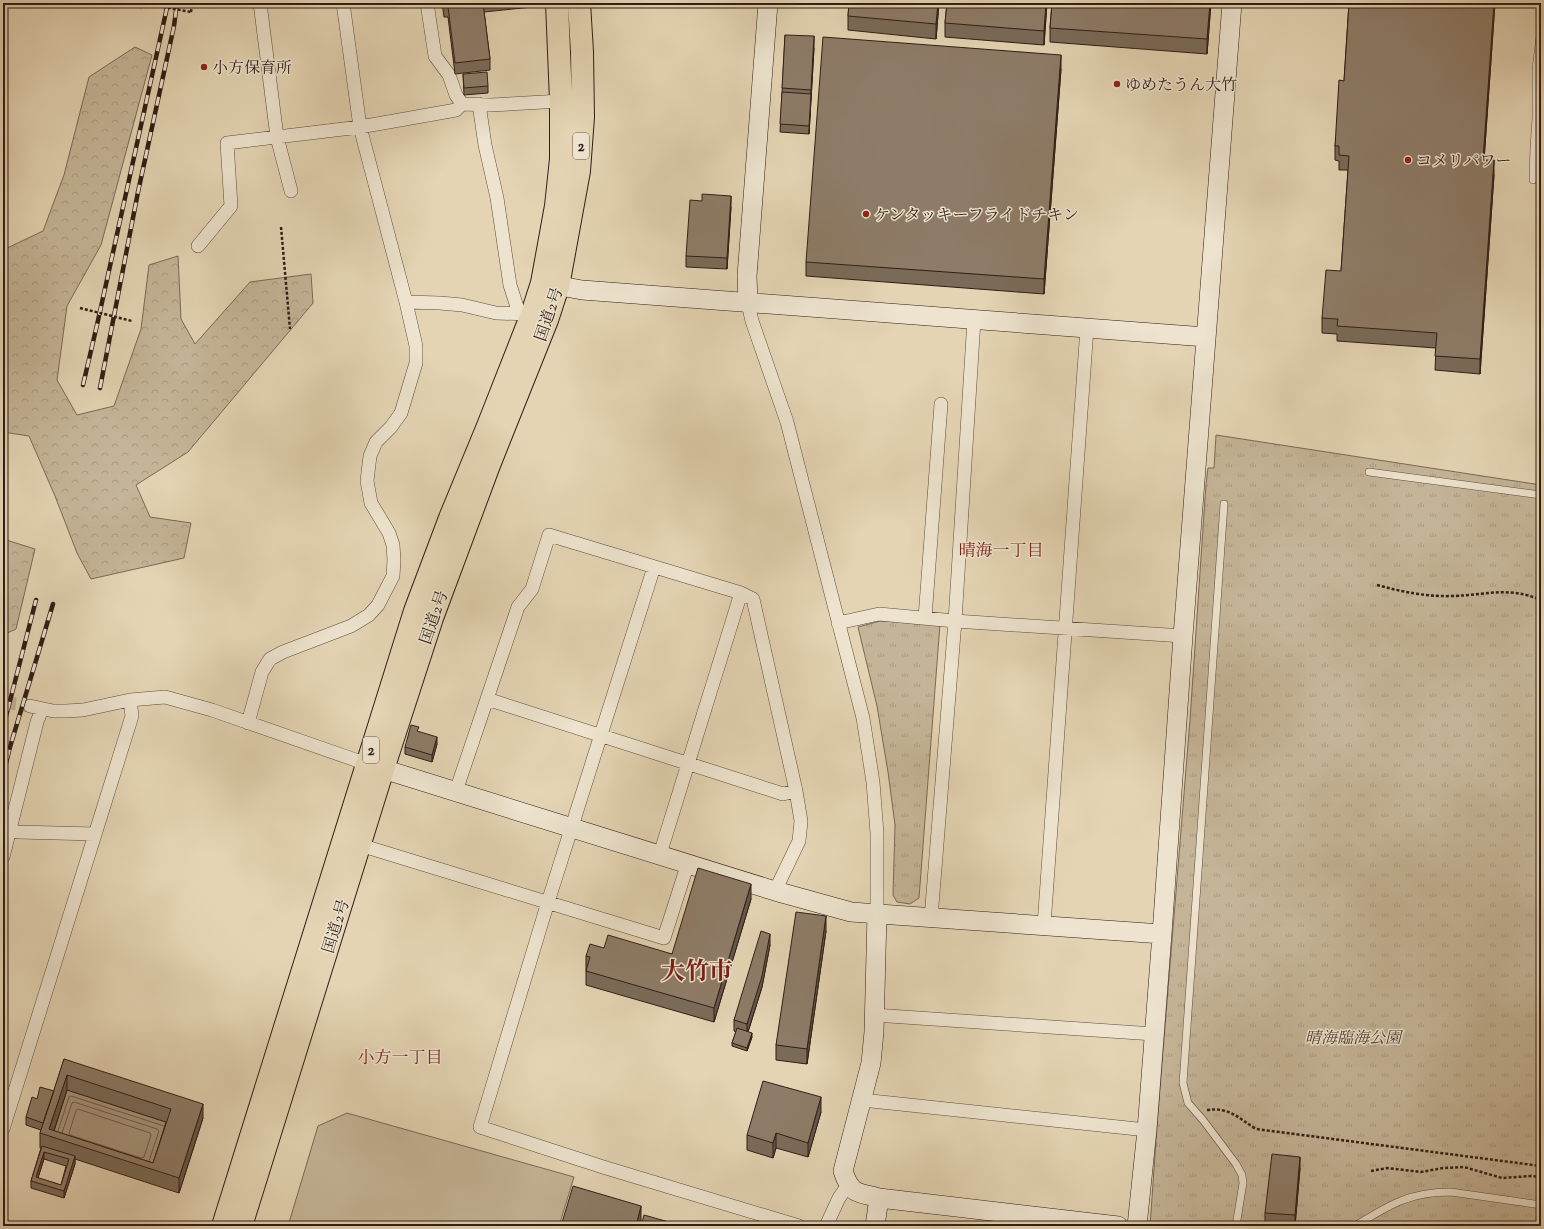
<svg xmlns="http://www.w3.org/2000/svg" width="1544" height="1229" viewBox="0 0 1544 1229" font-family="'Sorts Mill Goudy','Noto Serif JP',serif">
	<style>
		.forest { fill: url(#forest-crowns); stroke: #7a6957 }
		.park { fill: url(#park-tufts); stroke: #7a6957 }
		.garden { fill: #c5b598; stroke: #7a6957 }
		.water { fill: #a7967e; stroke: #776654 }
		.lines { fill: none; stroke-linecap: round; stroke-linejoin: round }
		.shore { stroke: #6c5a4a; stroke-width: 1 }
		.street-tunnel { stroke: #c0af94; stroke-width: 13; stroke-dasharray: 13 6; stroke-linecap: butt }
		.lane-casing { stroke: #5d4b3d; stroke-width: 8 }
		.street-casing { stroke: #5d4b3d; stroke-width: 14 }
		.secondary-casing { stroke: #301d16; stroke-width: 20 }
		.highway-casing { stroke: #301d16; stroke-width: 24 }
		.path { stroke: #301d16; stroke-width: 2.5; stroke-dasharray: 3 2; stroke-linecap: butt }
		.lane { stroke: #ede3ce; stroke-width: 7 }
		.street { stroke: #ede3ce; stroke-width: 13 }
		.secondary { stroke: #ede3ce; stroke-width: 19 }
		.highway { stroke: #e4d4b3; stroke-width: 22 }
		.rail-casing { stroke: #301d16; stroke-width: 4.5 }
		.rail { stroke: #ede3ce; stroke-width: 3; stroke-dasharray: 9; stroke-linecap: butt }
		.path-bridge { stroke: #301d16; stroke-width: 2.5; stroke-dasharray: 3 2; stroke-linecap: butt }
		.wall { fill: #7a6b59; stroke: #301d16; fill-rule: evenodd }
		.shaded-wall { fill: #635749; stroke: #301d16 }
		.building { fill: #8e7c68; stroke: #301d16; fill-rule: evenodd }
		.poi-dot { fill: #8f2418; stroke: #ede3ce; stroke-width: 1.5 }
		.labels { text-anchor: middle; stroke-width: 3; stroke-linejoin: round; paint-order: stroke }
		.shield { fill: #ede3ce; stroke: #69584d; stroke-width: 1 }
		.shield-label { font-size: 15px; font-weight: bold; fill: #301d16 }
		.poi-label { font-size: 16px; fill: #301d16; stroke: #ede3ce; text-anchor: start }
		.street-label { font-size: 16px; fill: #301d16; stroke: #ede3ce }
		.park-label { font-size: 16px; font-style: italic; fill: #554336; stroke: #ede3ce }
		.neighbourhood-label { font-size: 17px; fill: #7a1f14; stroke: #ede3ce }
		.town-label { font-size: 24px; font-weight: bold; fill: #7a1f14; stroke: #ede3ce }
	</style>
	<defs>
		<pattern id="forest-crowns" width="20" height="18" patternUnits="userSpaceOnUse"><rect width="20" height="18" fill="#c5b598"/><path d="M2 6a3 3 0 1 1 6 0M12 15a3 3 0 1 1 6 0" fill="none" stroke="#aa9b82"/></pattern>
		<pattern id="park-tufts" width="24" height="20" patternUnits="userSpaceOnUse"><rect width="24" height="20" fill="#c5b598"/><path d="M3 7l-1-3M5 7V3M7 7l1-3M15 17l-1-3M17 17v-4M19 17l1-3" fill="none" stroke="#aa9b82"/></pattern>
	</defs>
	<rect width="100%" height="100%" fill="#e4d4b3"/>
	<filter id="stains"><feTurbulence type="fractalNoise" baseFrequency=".005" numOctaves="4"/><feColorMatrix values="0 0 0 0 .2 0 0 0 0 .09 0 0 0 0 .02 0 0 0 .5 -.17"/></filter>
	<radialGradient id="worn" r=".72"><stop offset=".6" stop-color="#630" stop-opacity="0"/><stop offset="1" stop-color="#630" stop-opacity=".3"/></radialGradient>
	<path class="forest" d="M135,47L152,55L101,245L67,306L57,380L77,415L114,406L141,329L149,265L178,256L181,319L195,344L250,282L311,274L313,303L188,452L136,485L150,517L191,523L184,558L91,579L77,553L55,496L29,436L3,432V250L43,231L64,175L89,77Z
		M3,539L35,549L16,629L3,635Z"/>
	<path class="park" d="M1216,435L1541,485V1226H1150L1158,1113L1190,720L1206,484L1208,468H1214Z
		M880,621L940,624L919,898L910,904L897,902L893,895L895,825L888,772L877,706L858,627Z"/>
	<path class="garden" d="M347,1113L574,1177L559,1226H288L318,1126Z"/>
	<path class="water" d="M67,1090L171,1124L153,1178L49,1144Z"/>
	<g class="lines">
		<path class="shore" d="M78,1109L150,1133L151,1135L144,1157L141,1158L70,1135L69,1133L76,1111Z
			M58,1131L69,1097L71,1096L164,1126
			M62,1133L72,1103L74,1102L157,1129L159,1131L149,1161"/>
		<path class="street-tunnel" d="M3,702L30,706"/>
		<defs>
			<path id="lane" d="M1533,180L1534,147L1536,118V70L1541,28
				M1369,472L1541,495
				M1224,504L1183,1083L1188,1103L1203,1120L1236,1164L1242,1175L1243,1183L1236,1226
				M1355,1226C1389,1205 1409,1192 1451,1192L1541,1205"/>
			<path id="street" d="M260,3L277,137L291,191
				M343,3L360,127L406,302
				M427,3L435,56L449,75L456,95L462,104
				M479,104L485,145L497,198L510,285L519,313
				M198,246L231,206L227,143L360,127L456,110L462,104L491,105L561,101
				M748,303L752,321L787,422L863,718L873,782L877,833V914
				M654,567L548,902L480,1127L603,1167L799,1226
				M925,618L941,404
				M838,623L879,614L955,621L1183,636
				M487,699L783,794L796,791
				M30,706L53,711H66L83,710L130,700L165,697L212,710L367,764
				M248,723L262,672L270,659L283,652L351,626L369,615L378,605L393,576L394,560L393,545L389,533L371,503L367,481L370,456L376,442L391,427L401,413L416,363V346L406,302L440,303L462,305L496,313L532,314L537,316
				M456,791L518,607L532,589L549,535L741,593L753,599L796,791L801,821L799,841L775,891
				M9,830L18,832L95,834
				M360,845L664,938L688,863
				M660,854L741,593
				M3,857L37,722L42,709
				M931,918L955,621L974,320
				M1044,925L1087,328
				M874,1015L1154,1034
				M862,1100L1147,1130
				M3,1129L132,716L130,700
				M826,1226L839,1198L848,1185"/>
			<path id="secondary" d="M544,283L582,290L1206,337
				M748,303L747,276L768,3
				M370,765L775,891L851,912L1162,934
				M877,914L874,1032L871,1063L843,1171C851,1195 857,1192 879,1198L1118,1226
				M875,1226L879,1198
				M1137,1226L1147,1130L1162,934L1183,636L1232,3"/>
			<path id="highway" d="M223,1226L415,611L450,518L488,426L532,314L542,283L556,206L561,159V101L557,3
				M241,1226L383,769L432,618L489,465L547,320L558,286L579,171L583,117L582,52L579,3"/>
		</defs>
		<use href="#lane" class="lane-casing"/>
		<use href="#street" class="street-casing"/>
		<use href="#secondary" class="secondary-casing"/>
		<use href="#highway" class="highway-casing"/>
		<path class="path" d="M138,3L139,7L158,6V3
			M191,12L192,3
			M281,227L290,329
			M1377,585C1403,592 1427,597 1453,596C1486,595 1508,586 1541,600
			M1207,1110C1230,1107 1238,1118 1256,1129L1541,1166
			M1371,1171L1387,1168L1421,1172L1443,1168L1464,1167L1502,1178L1531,1176L1541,1177"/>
		<use href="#lane" class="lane"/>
		<use href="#street" class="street"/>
		<use href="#secondary" class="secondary"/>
		<use href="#highway" class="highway"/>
		<defs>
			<path id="rail" d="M83,385L97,325L168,3
				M100,388L138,192L174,26L177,3
				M3,728L36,600
				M3,776L10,747L53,604"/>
		</defs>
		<use href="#rail" class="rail-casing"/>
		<use href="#rail" class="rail"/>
		<path class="path-bridge" d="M158,6L191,12
			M80,308L132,321"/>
	</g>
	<path class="wall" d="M442,3H542V6L484,12L490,59V70L455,74L448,17H444Z
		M849,3H939L936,39L848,30V16Z
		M947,3H1047L1044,45L945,37V23Z
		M1052,3H1211L1207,54L1050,42V28Z
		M1349,3H1495L1484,160L1494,175L1480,374L1435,370L1436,348L1337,341V334L1322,333V318L1341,271L1348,170H1339V161L1335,160V146L1344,81Z
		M785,35L814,48L809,134L780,132Z
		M1061,69L1044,294L806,276V262Z
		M463,74L488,86V93L464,95Z
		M731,207L727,269L686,267V256Z
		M419,732L437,744L432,762L405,754V747Z
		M751,899L714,1022L586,985V956L604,948L672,954Z
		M826,931L807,1064L776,1060V1045Z
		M770,945L762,987L748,1032L752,1037L747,1051L732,1046V1043L736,1032L734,1031V1020Z
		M64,1059L203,1118L179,1193L75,1159V1164L64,1198L31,1188V1181L41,1148H40V1133L41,1130L26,1125V1117L37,1099L54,1091ZM67,1090L166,1122L153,1163L54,1131ZM44,1159L66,1166L61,1185L38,1178Z
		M821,1112L808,1157L776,1148L773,1158L747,1150V1135Z
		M1300,1168L1295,1226L1265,1224V1213Z"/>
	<path class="shaded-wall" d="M938,3H939L936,39V24Z
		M1046,3H1047L1044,45V31Z
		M1210,3H1211L1207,54V39Z
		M1494,3H1495L1483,174V160Z
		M814,36V48L809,134L811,90Z
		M1061,55V69L1044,294V279Z
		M1494,160V175L1480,374V359Z
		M731,196V207L727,269V258Z
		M437,737V744L432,762V755Z
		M751,884V899L714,1022V1008Z
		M826,916V931L807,1064V1049Z
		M770,934V945L762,987L747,1035V1024Z
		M752,1033V1037L747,1051V1048Z
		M67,1075V1090L52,1137L49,1129Z
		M821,1097V1112L808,1157V1143Z
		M203,1104V1118L179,1193V1178Z
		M776,1133V1148L773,1158V1143Z
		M44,1152V1159L36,1183V1177Z
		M75,1156V1164L64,1198V1191Z
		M1300,1157V1168L1295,1226V1215Z
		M641,1206V1220L640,1226H636Z"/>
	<path class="building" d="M478,3H483L490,59L455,63L448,7Z
		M849,3H938L936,24L848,16Z
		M947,3H1046L1044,31L945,23Z
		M1052,3H1210L1207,39L1050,28Z
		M1349,3H1494L1483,160H1494L1480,359L1435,356L1437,333L1337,326L1338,319L1322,318L1326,270L1341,271L1349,156L1339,155V146H1335L1339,80L1344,81Z
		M785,35L814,36L811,90L782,88Z
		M823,37L1061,55L1044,279L806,262Z
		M487,72L488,86L464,88L463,74Z
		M782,92L811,94L809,126L780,124Z
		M702,194L731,196L727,258L686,256L690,200L702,201Z
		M411,725L419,727L417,731L437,737L432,755L405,747Z
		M698,868L751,884L714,1008L586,971L590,957L586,956L590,944L604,948L608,935L672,954Z
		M796,912L826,916L807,1049L776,1045Z
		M761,931L770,934L762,976L747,1024L734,1020Z
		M737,1028L752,1033L747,1048L732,1043Z
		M64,1059L203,1104L179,1178L40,1133ZM67,1075L171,1109L153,1163L49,1129Z
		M763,1081L821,1097L808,1143L776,1133L773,1143L747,1135Z
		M40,1087L54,1091L43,1123L26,1117L32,1097L37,1099Z
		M42,1146L75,1156L64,1191L31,1181ZM44,1152L69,1159L61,1185L36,1177Z
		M1272,1154L1300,1157L1295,1215L1265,1213Z
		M573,1186L641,1206L636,1226H561Z
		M644,1215L683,1226H641Z"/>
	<g class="poi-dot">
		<circle cx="204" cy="67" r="4"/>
		<circle cx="1117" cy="84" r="4"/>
		<circle cx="1408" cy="160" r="4"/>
		<circle cx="866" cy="214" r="4"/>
	</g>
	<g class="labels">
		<g class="shield">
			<rect x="573" y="133" width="16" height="26" rx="3"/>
			<rect x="363" y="737" width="16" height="26" rx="3"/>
		</g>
		<g class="shield-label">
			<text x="581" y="151">2</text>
			<text x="371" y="755">2</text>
		</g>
		<g class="poi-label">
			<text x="212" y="73">小方保育所</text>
			<text x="1125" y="90">ゆめたうん大竹</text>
			<text x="1416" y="166">コメリパワー</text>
			<text x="874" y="220">ケンタッキーフライドチキン</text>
		</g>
		<g class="street-label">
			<text transform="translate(548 314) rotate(-71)" y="6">国道2号</text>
			<text transform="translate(433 617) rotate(-71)" y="6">国道2号</text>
			<text transform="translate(335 926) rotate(-73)" y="6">国道2号</text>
		</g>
		<g class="park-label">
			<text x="1353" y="1043">晴海臨海公園</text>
		</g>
		<g class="neighbourhood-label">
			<text x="1001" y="556">晴海一丁目</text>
			<text x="400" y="1063">小方一丁目</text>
		</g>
		<g class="town-label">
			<text x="697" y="979">大竹市</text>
		</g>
	</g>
	<rect width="1544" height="1229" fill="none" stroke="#e4d4b3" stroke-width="16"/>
	<rect x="4" y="4" width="1536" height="1221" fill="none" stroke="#301d16" stroke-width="2"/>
	<rect x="8" y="8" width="1528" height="1213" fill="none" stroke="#301d16"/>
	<rect width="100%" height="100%" filter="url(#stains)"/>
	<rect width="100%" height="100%" fill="url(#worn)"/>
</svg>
